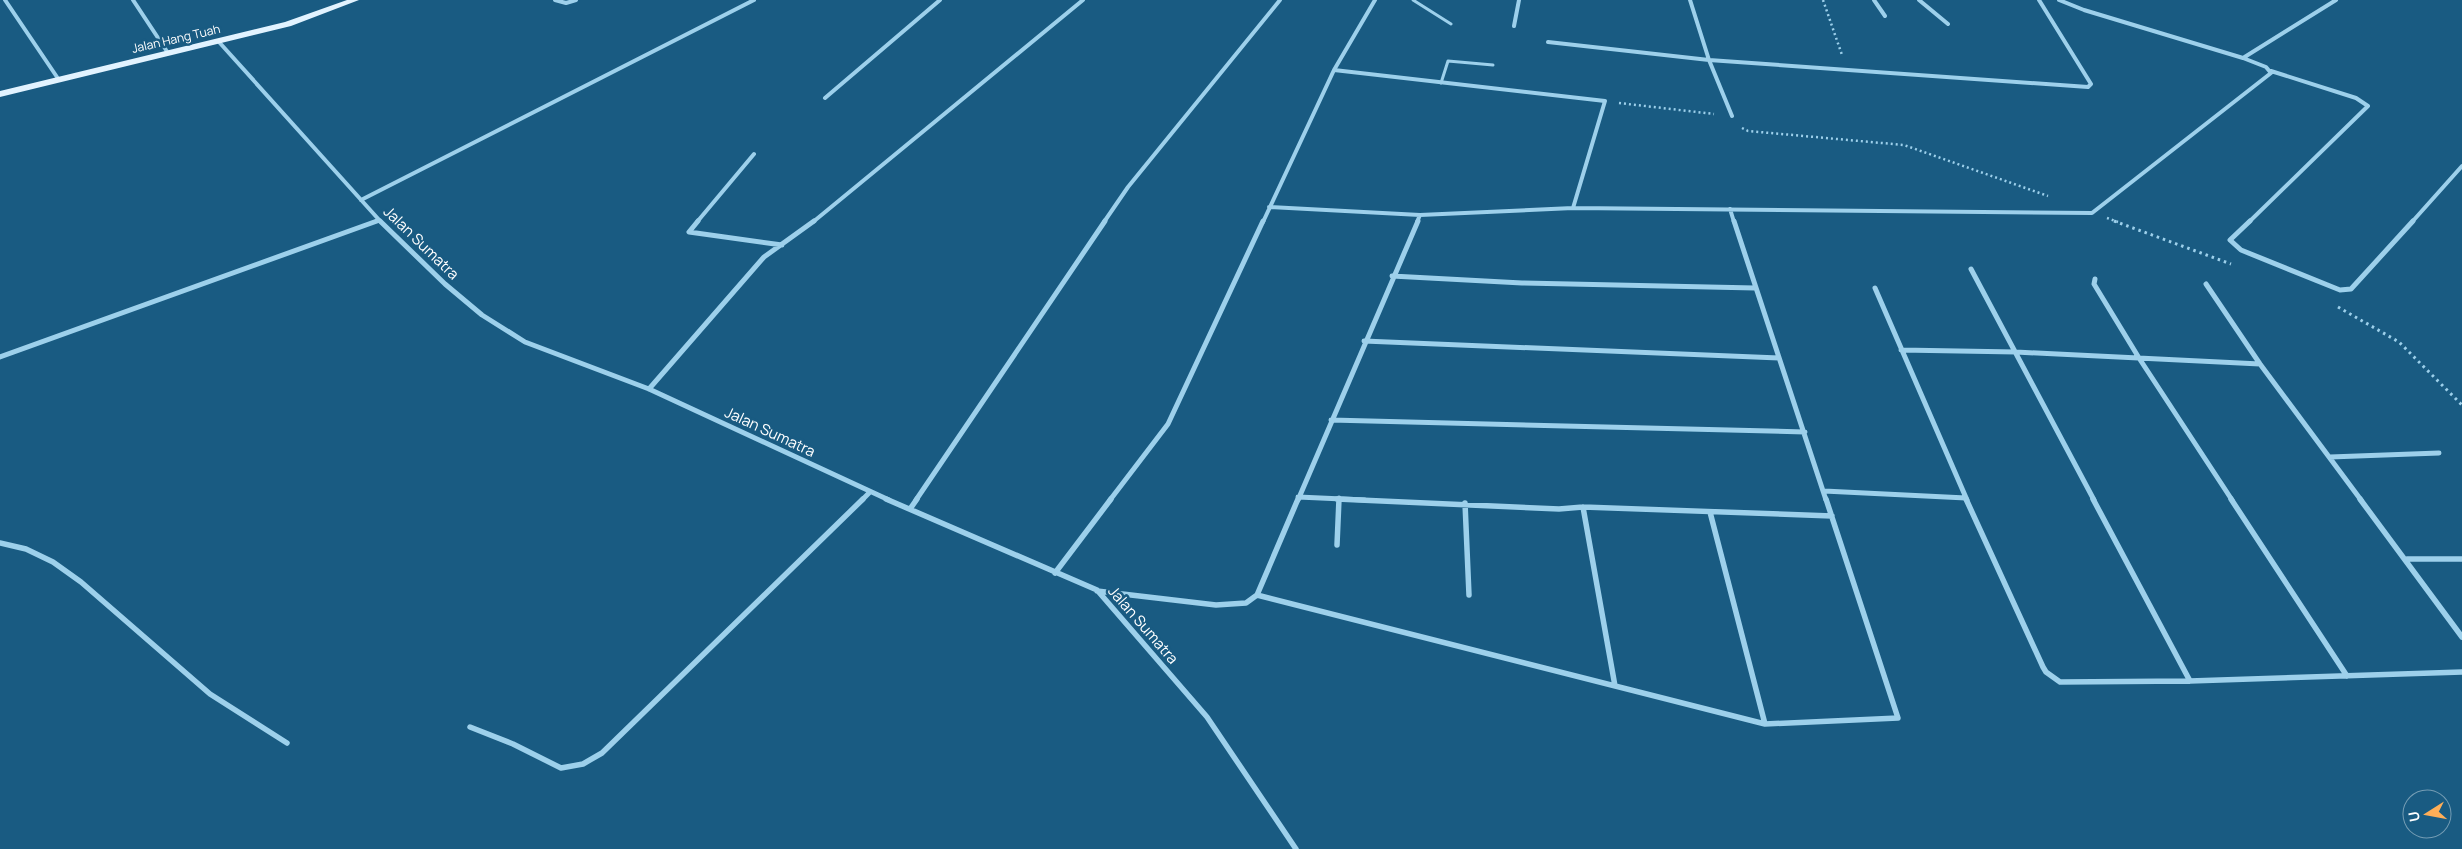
<svg xmlns="http://www.w3.org/2000/svg" width="2462" height="849" viewBox="0 0 2462 849" font-family="Manrope,sans-serif">
	<style>
		.lines { fill: none; stroke-linecap: round; stroke-linejoin: round }
		.path-far1 { stroke: #9dd0eb; stroke-width: 2.5; stroke-dasharray: 2 3; stroke-linecap: butt }
		.path { stroke: #9dd0eb; stroke-width: 3; stroke-dasharray: 2.5 4; stroke-linecap: butt }
		.lane { stroke: #9dd0eb; stroke-width: 3 }
		.street-far2 { stroke: #9dd0eb; stroke-width: 4 }
		.street-far1 { stroke: #9dd0eb; stroke-width: 5 }
		.street { stroke: #9dd0eb; stroke-width: 5.5 }
		.primary { fill: #e2f3ff; fill-rule: evenodd }
		.labels { text-anchor: middle; stroke-width: 5; stroke-linejoin: round; paint-order: stroke }
		.far-street-label { font-size: 12px; fill: #fff; stroke: #195b82 }
		.street-label { font-size: 15px; fill: #fff; stroke: #195b82 }
	</style>
	<rect width="100%" height="100%" fill="#195b82"/>
	<g class="lines">
		<path class="path-far1" d="M1823,0L1842,55
			M1619,103L1714,114
			M1742,128L1748,131L1904,145L2048,196
			M2107,218L2118,222"/>
		<path class="path" d="M2114,221L2231,264
			M2338,307L2399,342L2462,405"/>
		<path class="lane" d="M1413,0L1451,24
			M1441,83L1448,61L1493,65"/>
		<path class="street-far2" d="M5,0L59,80
			M133,0L168,53
			M555,0L566,3L576,0
			M1690,0L1709,60L1732,116
			M1874,0L1885,16
			M1919,0L1948,24
			M1514,26L1519,0
			M219,42L381,222
			M1548,42L1709,60L2088,87L2091,84L2039,0
			M2243,58L2336,0
			M1334,70L1605,101L1573,208
			M825,98L940,0
			M361,200L754,0
			M1269,207L1420,215L1573,208L2092,213L2271,73L2266,67L2243,58L2084,10L2059,0
			M1730,209L1734,222
			M374,222L379,220
			M697,222L754,154
			M813,222L1083,0
			M1104,222L1128,187L1280,0
			M1263,222L1334,70L1375,0
			M1417,222L1420,215
			M2249,222L2368,106L2356,98L2271,71
			M2412,222L2462,166"/>
		<path class="street-far1" d="M380,221L445,284L482,315L525,342L649,389L889,500
			M698,221L689,232L782,245
			M1734,221L1826,500
			M2250,221L2230,240L2241,250L2340,290L2351,289L2413,221
			M1971,269L2094,500
			M1392,276L1522,283L1755,288
			M2095,279L2094,284L2139,358L2232,500
			M2206,284L2260,364L2361,500
			M1875,288L1967,500
			M1364,341L1779,358
			M1901,350L2016,352L2260,364
			M0,357L377,221
			M649,389L764,257L814,221
			M1331,420L1805,432
			M2330,457L2439,453
			M1824,491L1966,498
			M1298,497L1365,500
			M862,500L870,492
			M916,500L1105,221
			M1110,500L1168,424L1263,221
			M1298,500L1418,221
			M1339,500V498"/>
		<path class="street" d="M886,499L1097,590L1207,717L1296,849
			M1337,499L1559,509L1583,507L1832,516
			M1966,499L2043,667L2046,672L2060,682L2190,681L2462,672
			M2093,499L2190,681
			M2231,499L2347,676
			M2360,499L2462,637
			M1465,503L1469,595
			M1583,507L1615,686
			M910,509L917,499
			M1710,512L1765,724
			M0,543L26,549L53,562L81,582L210,694L287,743
			M1337,545L1339,499
			M2407,559H2462
			M1055,573L1111,499
			M1097,591L1216,605L1246,603L1257,595L1298,499
			M1257,595L1765,724L1898,718L1826,499
			M470,727L513,744L561,768L583,764L602,753L863,499"/>
		<path class="primary" d="M347,0H359L291,26L0,97V91L285,22Z"/>
	</g>
	<g class="labels">
		<g class="far-street-label">
			<text transform="translate(176 39) rotate(-13)" y="4">Jalan Hang Tuah</text>
		</g>
		<g class="street-label">
			<text transform="translate(421 243) rotate(44)" y="5">Jalan Sumatra</text>
			<text transform="translate(770 432) rotate(25)" y="5">Jalan Sumatra</text>
			<text transform="translate(1143 625) rotate(49)" y="5">Jalan Sumatra</text>
		</g>
	</g>
	<g transform="translate(2427 814) rotate(259)"><circle r="24" fill="#195b82" stroke="#759db4"/>
	<path d="M0-4L9 19L0 12L-9 19Z" fill="#feae58"/>
	<text y="-8" font-size="14" font-weight="bold" text-anchor="middle" fill="#ffffff">U</text>
	</g>
</svg>
